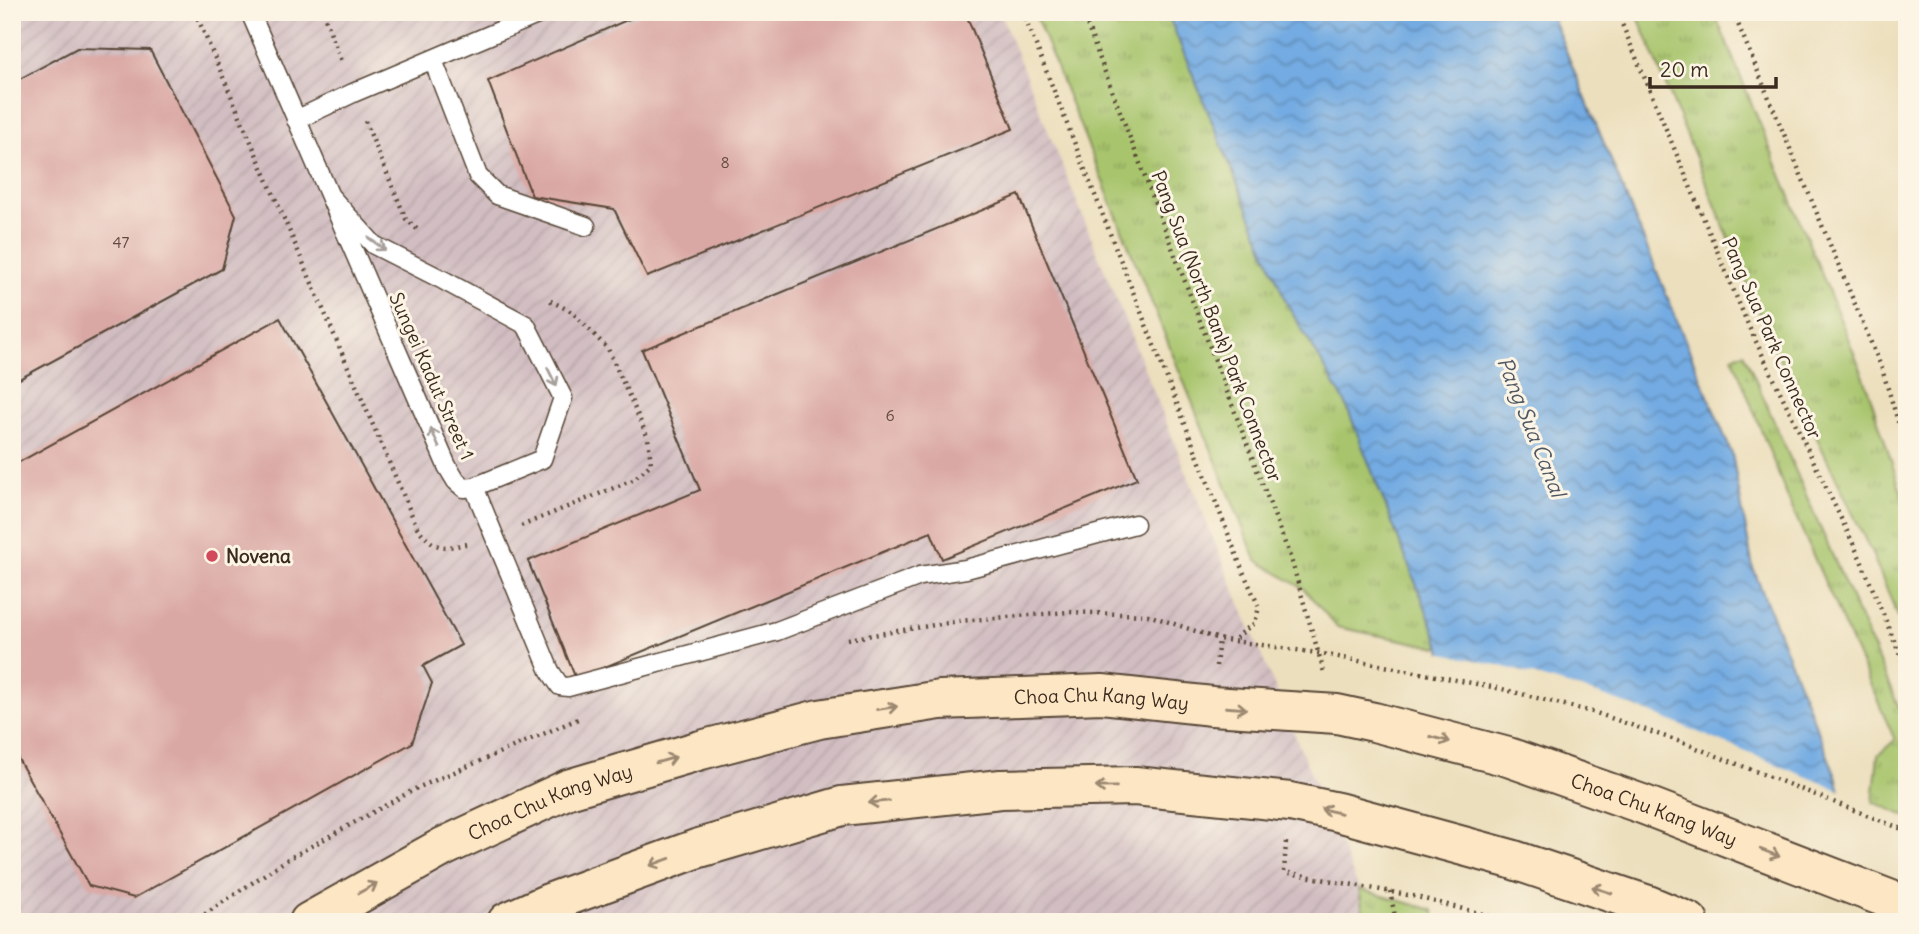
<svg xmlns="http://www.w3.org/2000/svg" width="1919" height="934" viewBox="0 0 1919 934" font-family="Delius,sans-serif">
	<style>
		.industrial { fill: url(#industrial-furrows) }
		.grass { fill: url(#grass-tufts); stroke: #727846; stroke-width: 2 }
		.water { fill: url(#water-waves); stroke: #576a80; stroke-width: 2 }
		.pier { fill: #ecdfbd }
		.building { fill: #daa8a4 }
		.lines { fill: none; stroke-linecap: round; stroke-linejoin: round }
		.lane-casing { stroke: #564536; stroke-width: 21 }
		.secondary-casing { stroke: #564536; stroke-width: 42 }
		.path { stroke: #564536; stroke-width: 4.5; stroke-dasharray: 2 5; stroke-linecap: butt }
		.lane { stroke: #fff; stroke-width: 18 }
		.secondary { stroke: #fce6c4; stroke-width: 38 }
		.oneway { stroke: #a79f9a }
		.oneway2 { stroke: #9c8871 }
		.poi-dot { fill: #d1495b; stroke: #fcf5e5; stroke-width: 2.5 }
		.labels { text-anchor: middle; stroke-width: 6; stroke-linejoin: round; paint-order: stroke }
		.number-label { font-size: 16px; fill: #634a40 }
		.street-label { font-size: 19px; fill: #3b2a1e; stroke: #fcf5e5 }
		.poi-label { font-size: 19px; font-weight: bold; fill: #3b2a1e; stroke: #fcf5e5; text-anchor: start }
		.water-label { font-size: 21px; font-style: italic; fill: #4f5763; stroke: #fcf5e5 }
	</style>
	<defs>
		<pattern id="industrial-furrows" width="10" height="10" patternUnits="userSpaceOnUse" patternTransform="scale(1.75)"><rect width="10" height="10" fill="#d2bec2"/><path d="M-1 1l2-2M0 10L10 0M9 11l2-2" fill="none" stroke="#b5a3a6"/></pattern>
		<pattern id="grass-tufts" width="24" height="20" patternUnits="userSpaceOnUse" patternTransform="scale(1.75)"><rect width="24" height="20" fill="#a8c56d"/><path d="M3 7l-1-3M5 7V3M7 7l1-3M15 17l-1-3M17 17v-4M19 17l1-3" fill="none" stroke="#8aa059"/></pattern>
		<pattern id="water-waves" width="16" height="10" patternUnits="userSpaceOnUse" patternTransform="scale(1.75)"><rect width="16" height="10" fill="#73abe2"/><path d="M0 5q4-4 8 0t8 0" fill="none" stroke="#608bb7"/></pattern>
	</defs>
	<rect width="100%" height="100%" fill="#fcf5e5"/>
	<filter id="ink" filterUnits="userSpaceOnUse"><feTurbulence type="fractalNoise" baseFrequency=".0143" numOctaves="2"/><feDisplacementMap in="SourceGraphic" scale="14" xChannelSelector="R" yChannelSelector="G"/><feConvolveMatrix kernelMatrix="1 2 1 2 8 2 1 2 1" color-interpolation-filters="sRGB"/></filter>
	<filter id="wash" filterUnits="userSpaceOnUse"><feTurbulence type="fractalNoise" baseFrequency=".00686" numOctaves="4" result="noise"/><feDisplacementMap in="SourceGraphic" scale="28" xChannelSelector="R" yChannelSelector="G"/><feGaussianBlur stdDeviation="1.57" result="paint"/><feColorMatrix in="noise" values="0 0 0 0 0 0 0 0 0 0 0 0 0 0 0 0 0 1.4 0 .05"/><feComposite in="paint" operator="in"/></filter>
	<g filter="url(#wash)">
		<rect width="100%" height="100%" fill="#ecdfbd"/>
		<path class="industrial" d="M12,12H1000L1226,570L1359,889L1365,922H12Z"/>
		<path class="grass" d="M1034,12H1167L1287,304L1345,402L1441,648L1337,627L1304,589L1256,560Z
			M1636,12H1714L1864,377L1907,510V638L1872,554L1771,341Z
			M1744,353L1907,726V817L1873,802L1878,755L1895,740L1789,501L1732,356Z
			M1359,889L1433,910L1436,922H1365Z"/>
		<path class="water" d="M1167,12H1550L1732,454L1753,568L1837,779L1871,922H1495L1441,648L1345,402L1287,304Z"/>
		<path class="pier" d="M1439,652L1502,666L1601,695L1656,715L1844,792L1875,922H1492Z"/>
		<g id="blocks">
			<path class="building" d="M645,12H965L1013,129L647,277L614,209L532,196L488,81Z
				M77,48L150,50L236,215L222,269L12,383V83Z
				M1019,195L1137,479L942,559L931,532L576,679L528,561L700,490L642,350Z
				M280,318L461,645L423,666L432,683L412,743L134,898L89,886L12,748V466Z"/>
		</g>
	</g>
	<g filter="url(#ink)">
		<use href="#blocks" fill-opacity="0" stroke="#564536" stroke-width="2"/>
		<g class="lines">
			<defs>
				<path id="lane" d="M250,12L447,466L456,481L464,488L474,487L542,459L563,398L526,325L443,280L374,245L330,196
					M433,60L478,176L497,195L586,226
					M296,120L353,93L544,12
					M474,487L550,671L560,686L568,687L777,631L920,576L966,569L1135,524"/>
				<g id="secondary">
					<path id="s1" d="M309,922L443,847L568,789L701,750L819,719L940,700L1102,694L1212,706L1337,714L1374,722L1508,757L1642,804L1907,906"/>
					<path d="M507,922L549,903L696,849L842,806L1001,789L1135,786L1290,802L1338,812L1511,859L1648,905L1689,922"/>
				</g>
			</defs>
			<use href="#lane" class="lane-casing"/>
			<use href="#secondary" class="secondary-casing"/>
			<path class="path" d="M195,12L417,527C433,548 440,550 466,544
				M323,12L342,64
				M1023,12L1242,569L1259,607L1255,623L1245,630L1233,641
				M1082,12L1291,559L1324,672
				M1617,12L1749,327L1860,558L1907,672
				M1733,12L1882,369L1907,451
				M12,19L28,12
				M365,121L406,219L419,231
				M521,526L633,480L651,464L648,438L608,349L572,312L547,299
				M848,639L959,621L1068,612L1148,615L1219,639L1318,653L1502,689L1596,713L1684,743L1907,831
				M1216,666L1219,639
				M1286,842L1284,872L1413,896L1513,922
				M1390,891L1396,922
				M193,922L288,859L417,788L578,719"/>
			<use href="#lane" class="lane"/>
			<use href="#secondary" class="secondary"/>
		</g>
		<defs><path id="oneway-shaft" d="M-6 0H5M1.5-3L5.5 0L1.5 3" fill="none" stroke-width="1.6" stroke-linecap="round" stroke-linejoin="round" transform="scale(1.75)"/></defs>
		<g class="oneway">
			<use href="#oneway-shaft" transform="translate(377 244) rotate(36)"/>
			<use href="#oneway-shaft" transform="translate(552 377) rotate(64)"/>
			<use href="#oneway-shaft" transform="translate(435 438) rotate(-113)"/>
		</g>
		<g class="oneway2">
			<use href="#oneway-shaft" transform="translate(887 708) rotate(-9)"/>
			<use href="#oneway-shaft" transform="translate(1236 708) rotate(4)"/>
			<use href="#oneway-shaft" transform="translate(1440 739) rotate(15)"/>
			<use href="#oneway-shaft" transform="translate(666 760) rotate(-16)"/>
			<use href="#oneway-shaft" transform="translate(1106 787) rotate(179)"/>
			<use href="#oneway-shaft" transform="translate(879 802) rotate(174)"/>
			<use href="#oneway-shaft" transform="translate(1331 811) rotate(-167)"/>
			<use href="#oneway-shaft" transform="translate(1770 853) rotate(21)"/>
			<use href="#oneway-shaft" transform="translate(660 862) rotate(160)"/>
			<use href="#oneway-shaft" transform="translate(368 888) rotate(-29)"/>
			<use href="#oneway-shaft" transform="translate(1602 890) rotate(-162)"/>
		</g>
	</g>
	<circle class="poi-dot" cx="212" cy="556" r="7"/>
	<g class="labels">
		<g class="number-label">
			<text x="725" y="168">8</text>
			<text x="121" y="248">47</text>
			<text x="890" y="421">6</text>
		</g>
		<g class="street-label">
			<text transform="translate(1217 326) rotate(69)" y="7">Pang Sua (North Bank) Park Connector</text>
			<text transform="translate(1772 338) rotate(66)" y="7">Pang Sua Park Connector</text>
			<text transform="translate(432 376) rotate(66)" y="7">Sungei Kadut Street 1</text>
			<text dy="7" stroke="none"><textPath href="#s1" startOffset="836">Choa Chu Kang Way</textPath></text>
			<text dy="7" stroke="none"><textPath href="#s1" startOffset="270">Choa Chu Kang Way</textPath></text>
			<text dy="7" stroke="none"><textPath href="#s1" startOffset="1404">Choa Chu Kang Way</textPath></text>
		</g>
		<g class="poi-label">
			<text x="226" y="563">Novena</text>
		</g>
		<g class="water-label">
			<text transform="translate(1531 427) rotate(68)" y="7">Pang Sua Canal</text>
		</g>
	</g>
	<rect width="1919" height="934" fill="none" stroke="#fcf5e5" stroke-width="42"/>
	<path d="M1650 77v10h126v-10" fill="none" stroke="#3b2a1e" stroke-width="3.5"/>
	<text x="1660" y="77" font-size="21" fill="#3b2a1e" stroke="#fcf5e5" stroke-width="5" paint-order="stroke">20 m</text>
</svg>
